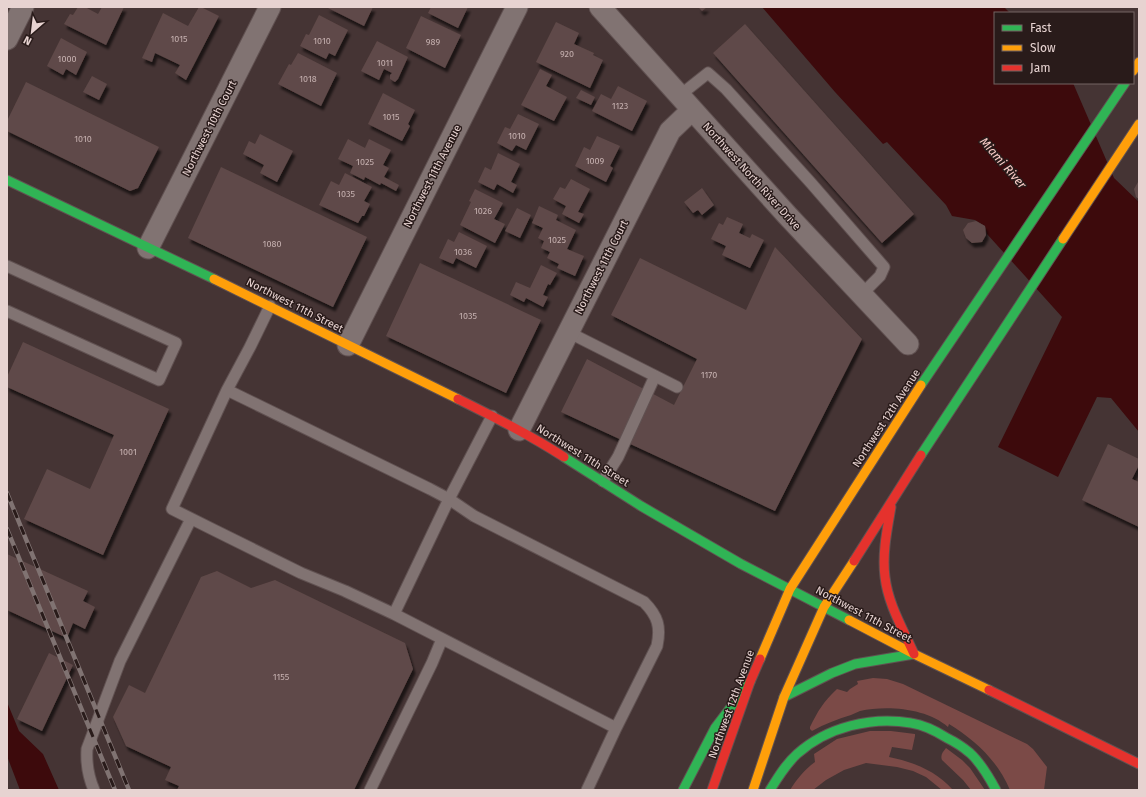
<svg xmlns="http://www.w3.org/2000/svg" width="1146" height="797" viewBox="0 0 1146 797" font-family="'Fira Sans',sans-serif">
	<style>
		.green { fill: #7b4a47 }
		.water { fill: #3d0a0c }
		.building { fill: #5f4948; filter: url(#shadow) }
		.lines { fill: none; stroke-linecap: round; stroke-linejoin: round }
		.lane-casing { stroke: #605151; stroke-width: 13 }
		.street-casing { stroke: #605151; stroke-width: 23 }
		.fast-casing { stroke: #605151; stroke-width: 11 }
		.slow-casing { stroke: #605151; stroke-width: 11 }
		.jam-casing { stroke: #605151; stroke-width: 11 }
		.lane { stroke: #817372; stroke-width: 11 }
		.street { stroke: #817372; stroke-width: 21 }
		.fast { stroke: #30b455; stroke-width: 9 }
		.slow { stroke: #ff9f0a; stroke-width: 9 }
		.jam { stroke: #e5322d; stroke-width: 9 }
		.rail-casing { stroke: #807372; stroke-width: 4.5 }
		.rail { stroke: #291b1a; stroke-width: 3; stroke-dasharray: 9; stroke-linecap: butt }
		.labels { text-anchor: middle; stroke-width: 3; stroke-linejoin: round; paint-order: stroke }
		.number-label { font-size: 9px; fill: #c5b0af }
		.street-label { font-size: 11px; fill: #e7d3d1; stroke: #291b1a }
		.water-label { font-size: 12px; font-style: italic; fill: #fed0cb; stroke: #291b1a }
	</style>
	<defs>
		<filter id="shadow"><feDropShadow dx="2.5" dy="4.5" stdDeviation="1" flood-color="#0009"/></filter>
	</defs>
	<rect width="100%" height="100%" fill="#453434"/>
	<path class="green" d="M873,678L887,679L903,684L1027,744L1033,749L1047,767L1044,790H1010C997,760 976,741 949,724L948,727C927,708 886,705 860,711C857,712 854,714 851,715C837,719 825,724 812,731L810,729V727C818,711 823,702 837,689L847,692L850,689L858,684L857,681Z
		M870,731H891L915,734V736L912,750L892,747L889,757C914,762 936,771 953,790H942L926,777L913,771L897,767L866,763L844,770L826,780L813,790H790C797,779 804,770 815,762L814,754L837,739Z
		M946,748L962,760L970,768L985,790H971L963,780L942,760C940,755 943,752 946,748Z"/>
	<path class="water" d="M762,7H1004L1010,13H995V83H1073L1114,178L1139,202V432L1111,398L1097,397L1058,477L998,447L1062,317L987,234L985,226L975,220L952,216L946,205L887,142L883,144L835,92Z
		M7,702L19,731L43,754L59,790H20L7,756Z"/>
	<path class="building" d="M78,7H85L98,14L102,7H124L106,45L64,24L70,14L73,15Z
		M199,7H201L219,16L186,80L175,73L180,65L155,53L152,62L142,58L163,13L188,26Z
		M326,7H373L364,26Z
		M431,7H468L458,28L428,13Z
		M698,7H707L702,11Z
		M319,15L348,30L335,56L329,53L326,59L300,46L306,34L309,35Z
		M421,16L461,35L445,68L406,48Z
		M556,22L579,33L574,44L594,53L593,55L603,60L590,88L536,62Z
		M745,24L914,214L882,243L713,53Z
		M61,38L87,52L76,75L66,69L63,75L47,66Z
		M377,41L408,57L398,79L395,82L390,79V75L392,73L384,69L379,80L361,71Z
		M298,53L337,73L321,106L278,84L289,64L291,65Z
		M540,69L552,75L546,86L567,97L554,121L521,105Z
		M92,76L107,84L99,100L83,92Z
		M26,82L159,147L138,188L130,191L7,131V121Z
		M618,86L647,101L632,131L592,111L601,94L611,99Z
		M581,90L595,97L591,105L576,98Z
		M383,93L415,110L408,124L410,126L402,141L368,124Z
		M518,114L539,124L526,150L516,145L512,151L497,143L505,127L510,129Z
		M260,134L293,151L277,182L260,173L264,165L243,154L249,141L255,144Z
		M597,136L620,146L610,166L613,168L606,182L575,166L584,147L590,150Z
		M348,139L365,148L369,139L391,150L383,165L389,168L384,177L399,185L396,191L381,183L380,185L365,177L364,180L350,173L353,166L338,159Z
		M498,153L520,164L511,182L517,185L513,193L497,184L494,190L478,182L485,167L491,170Z
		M221,167L367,237L333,307L188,238Z
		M345,173L372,187L364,201L370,204L364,216H362L358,223L319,205L331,181L339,185Z
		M571,179L590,189L578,212L584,214L579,223L562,214L566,206L553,199L560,187L565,189Z
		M1138,182H1139V199L1136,197L1134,189Z
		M702,188L714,205L702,215L698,210L693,213L684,202Z
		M475,189L503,203L494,219L505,224L495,243L460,225L471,202L469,201Z
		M539,206L558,215L556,220L576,230L567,249L584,256L575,276L557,268L559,264L547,258L550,252L541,248L544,241L538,238L543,228L532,223Z
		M517,208L531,215L520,238L505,231Z
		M727,217L743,224L739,233L750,238L752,234L764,240L750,268L722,255L726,246L711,239L719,223L723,225Z
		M976,221L985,226L986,235L982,242L972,243L966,238L963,230L968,223Z
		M459,232L487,246L476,268L456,258L453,264L439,258L448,239L454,242Z
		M775,247L862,339L775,511L561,412L587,359L674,405L697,359L611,315L640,258L746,310Z
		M420,263L541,320L506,393L386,336Z
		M541,265L557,273L550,285L548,284L543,295L548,297L543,307L526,298L524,302L510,295L516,282L530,288Z
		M23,342L169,409L103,555L24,519L47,469L90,489L114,435L7,387V377Z
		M1108,444L1139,459V465L1132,479L1139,482V527L1082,500Z
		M7,554L88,591L83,601L95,607L85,629L73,623L67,638L7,610Z
		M217,571L251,588L275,580L405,643L413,669L354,790H177L179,786L165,780L171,767L126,746L113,717L129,685L145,693L201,577Z
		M49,653L73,665L42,731L17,719Z"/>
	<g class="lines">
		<defs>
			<path id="lane" d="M679,96L708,73L726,89L811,183L884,267L880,276L861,295
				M7,266L176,343L159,380L7,311
				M568,332L677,387
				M227,390L430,489L449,499L474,516L644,602C658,616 661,627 657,646L616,728L394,614L345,591L301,573L214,530L172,509L227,390L250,347L270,306
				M603,481L618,457L655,376
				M394,614L449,499L492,416
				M94,790C88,776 86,764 87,749L120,661L191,519
				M370,790L432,663L442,639
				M587,790L616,728"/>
			<path id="street" d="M600,7L787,215L908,344
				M7,39L23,7
				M148,248L270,7
				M348,345L517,7
				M519,430L670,131L692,110"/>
			<path id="fast" d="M7,180L214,279
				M921,385L1125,83
				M921,455L1063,239
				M564,457L641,506L741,564L849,620
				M784,697L832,673L855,664L914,654
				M683,790L715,728L750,682
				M770,790C778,777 786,764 797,754C827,727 872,716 911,723C924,725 936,731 947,738C955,742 963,747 970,753C981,763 989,777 996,790"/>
			<path id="slow" d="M1133,71L1139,62
				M1063,239L1139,124
				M214,279L458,399
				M849,620L914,654L989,690
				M760,659L790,589L921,385
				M753,790L784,697L824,607L854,561"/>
			<path id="jam" d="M458,399C494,417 530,435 564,457
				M891,507C887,530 882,554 885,577C888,604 903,629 914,654
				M854,561L921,455
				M989,690L1139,764
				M712,790L750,682L760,659"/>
		</defs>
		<use href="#lane" class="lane-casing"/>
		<use href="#street" class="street-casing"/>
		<use href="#fast" class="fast-casing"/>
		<use href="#slow" class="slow-casing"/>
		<use href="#jam" class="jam-casing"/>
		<use href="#lane" class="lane"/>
		<use href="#street" class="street"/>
		<use href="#fast" class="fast"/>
		<use href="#slow" class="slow"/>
		<use href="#jam" class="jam"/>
		<defs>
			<path id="rail" d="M7,493L129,790
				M7,529L115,790"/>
		</defs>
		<use href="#rail" class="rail-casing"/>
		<use href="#rail" class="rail"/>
	</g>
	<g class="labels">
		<g class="number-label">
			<text x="179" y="42">1015</text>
			<text x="322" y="44">1010</text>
			<text x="433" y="45">989</text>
			<text x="567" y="57">920</text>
			<text x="67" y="62">1000</text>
			<text x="385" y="66">1011</text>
			<text x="308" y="82">1018</text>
			<text x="620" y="109">1123</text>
			<text x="391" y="120">1015</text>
			<text x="517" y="139">1010</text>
			<text x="83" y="142">1010</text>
			<text x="595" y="164">1009</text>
			<text x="365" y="165">1025</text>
			<text x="346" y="197">1035</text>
			<text x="483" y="214">1026</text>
			<text x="557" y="243">1025</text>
			<text x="272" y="247">1080</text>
			<text x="463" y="255">1036</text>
			<text x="468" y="319">1035</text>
			<text x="709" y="378">1170</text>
			<text x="128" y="455">1001</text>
			<text x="281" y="680">1155</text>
		</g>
		<g class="street-label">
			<text transform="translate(209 128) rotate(-63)" y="4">Northwest 10th Court</text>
			<text transform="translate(432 176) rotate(-63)" y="4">Northwest 11th Avenue</text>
			<text transform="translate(752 176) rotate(48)" y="4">Northwest North River Drive</text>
			<text transform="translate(601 267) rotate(-63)" y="4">Northwest 11th Court</text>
			<text transform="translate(295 305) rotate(27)" y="4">Northwest 11th Street</text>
			<text transform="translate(886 418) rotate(-57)" y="4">Northwest 12th Avenue</text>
			<text transform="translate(583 455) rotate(32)" y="4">Northwest 11th Street</text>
			<text transform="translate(864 614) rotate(28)" y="4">Northwest 11th Street</text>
			<text transform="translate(731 704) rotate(-70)" y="4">Northwest 12th Avenue</text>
		</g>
		<g class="water-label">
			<text transform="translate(1003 163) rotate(49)" y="4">Miami River</text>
		</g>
	</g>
	<rect width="1146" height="797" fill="none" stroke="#e7d3d1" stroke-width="16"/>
	<rect x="994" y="12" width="140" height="72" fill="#291b1a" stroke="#756563"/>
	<rect x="1002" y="25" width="20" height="6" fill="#30b455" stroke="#756563"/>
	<text x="1030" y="32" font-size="12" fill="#e7d3d1">Fast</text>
	<rect x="1002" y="45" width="20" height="6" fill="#ff9f0a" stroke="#756563"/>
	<text x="1030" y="52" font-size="12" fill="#e7d3d1">Slow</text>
	<rect x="1002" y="65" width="20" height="6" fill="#e5322d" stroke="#756563"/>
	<text x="1030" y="72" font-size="12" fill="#e7d3d1">Jam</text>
	<g transform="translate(32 32) rotate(208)" stroke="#291b1a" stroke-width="3" paint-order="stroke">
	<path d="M0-3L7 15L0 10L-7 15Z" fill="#e7d3d1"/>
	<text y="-6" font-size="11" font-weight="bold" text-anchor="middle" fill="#e7d3d1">N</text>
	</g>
</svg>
